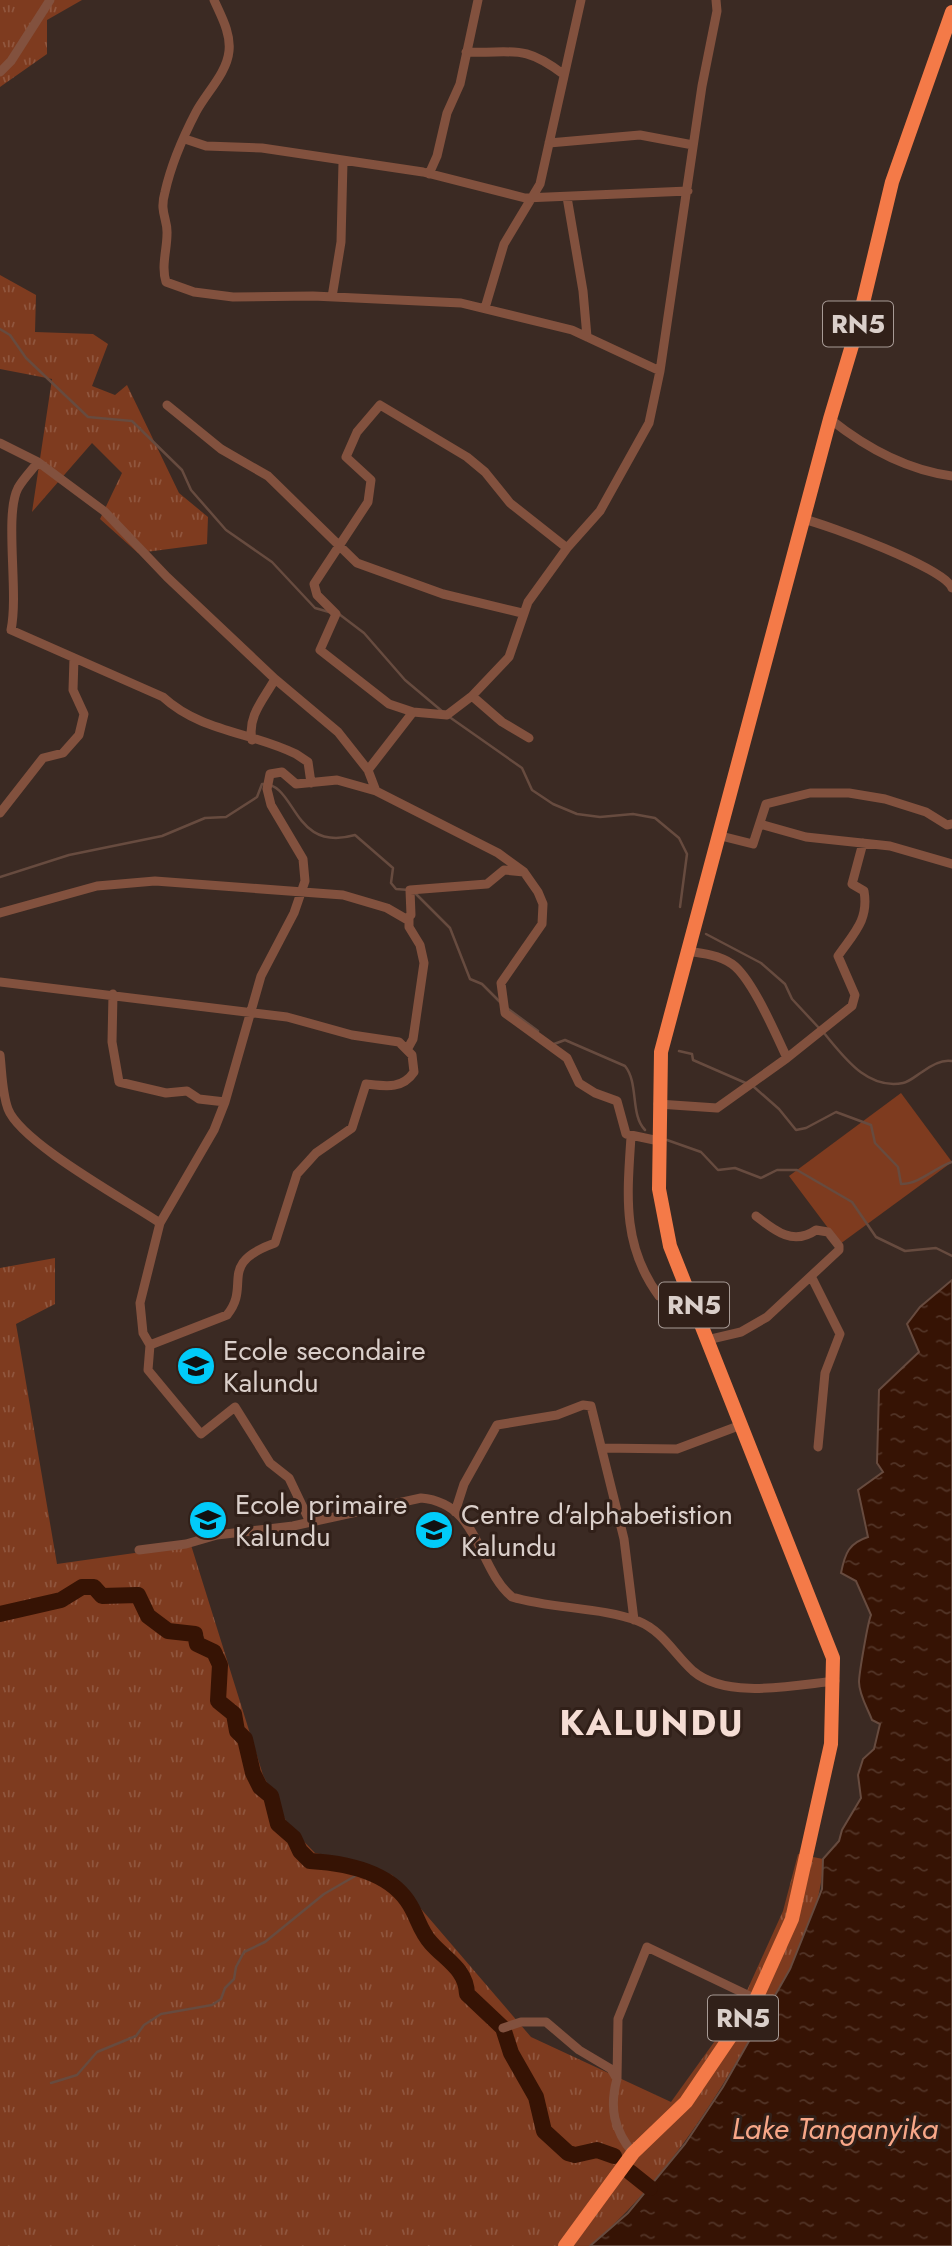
<svg xmlns="http://www.w3.org/2000/svg" width="952" height="2246" viewBox="0 0 952 2246" font-family="Jost,sans-serif">
	<style>
		.grass { fill: url(#grass-tufts) }
		.garden { fill: #7e3b1f }
		.water { fill: url(#water-ripples); stroke: #674b3f; stroke-width: 2 }
		.lines { fill: none; stroke-linecap: round; stroke-linejoin: round }
		.stream { stroke: #674b3f; stroke-width: 2.5 }
		.river { stroke: #361304; stroke-width: 16 }
		.minor { stroke: #82513e; stroke-width: 9 }
		.highway { stroke: #f47a48; stroke-width: 14 }
		.labels { text-anchor: middle; stroke-width: 6; stroke-linejoin: round; paint-order: stroke }
		.shield { fill: #312019; stroke: #a79a95; stroke-width: 2 }
		.shield-label { font-size: 26px; font-weight: bold; fill: #dacfca }
		.poi-label { font-size: 28px; fill: #dacfca; stroke: #312019; text-anchor: start }
		.water-label { font-size: 30px; font-style: italic; fill: #f8a788; stroke: #312019 }
		.district-label { font-size: 35px; font-weight: bold; letter-spacing: 2px; fill: #f5ddd4; stroke: #312019 }
	</style>
	<defs>
		<pattern id="grass-tufts" width="24" height="20" patternUnits="userSpaceOnUse" patternTransform="scale(1.75)"><rect width="24" height="20" fill="#7e3b1f"/><path d="M3 7l-1-3M5 7V3M7 7l1-3M15 17l-1-3M17 17v-4M19 17l1-3" fill="none" stroke="#90563e"/></pattern>
		<pattern id="water-ripples" width="26" height="14" patternUnits="userSpaceOnUse" patternTransform="scale(1.75)"><rect width="26" height="14" fill="#361304"/><path d="M2 4q2-2 4 0t4 0M15 11q2-2 4 0t4 0" fill="none" stroke="#523427"/></pattern>
	</defs>
	<rect width="100%" height="100%" fill="#3b2a23"/>
	<path class="grass" d="M0,0H82L47,20V54L0,87Z
		M0,275L36,295L35,332L93,334L108,344L92,386L115,395L127,385L179,493L208,517L207,544L138,553L100,519L122,473L92,443L32,512L52,379L0,369Z
		M55,1258V1304L16,1324L57,1564L191,1545L263,1775L288,1825L315,1853L351,1860L392,1875L531,2037L671,2102L740,2006L783,1911L798,1854L823,1859C822,1917 791,1967 763,2017C714,2102 665,2182 590,2246H0V1268Z"/>
	<path class="garden" d="M901,1093L952,1162L840,1244L789,1176Z"/>
	<path class="water" d="M952,1280V2246H590L628,2213L685,2144L723,2087L790,1969L822,1889L823,1859L839,1841L842,1830L861,1798L858,1775L863,1759L874,1749L880,1724L872,1720C868,1709 859,1695 859,1682C859,1674 868,1621 871,1615L856,1581L841,1573C845,1553 849,1543 868,1537L858,1490L883,1472L877,1463L879,1390L919,1352L907,1324L920,1307Z"/>
	<g class="lines">
		<path class="stream" d="M0,329L10,335L26,358L88,417L132,421L182,470L191,490L226,530L272,562L315,608L329,612
			M339,614L364,633L405,680L443,712
			M448,716L522,768L532,790L553,804L577,814L600,817L633,814L655,818L679,838L687,854L680,907
			M0,877L69,855L162,836L205,818L226,817L257,797L262,784C297,782 291,853 355,835L393,868L391,883L396,889L409,890
			M415,893L450,928L470,979L482,984L502,1004
			M706,934L761,963L785,984L792,999L819,1028
			M507,1008L538,1031
			M824,1033C844,1057 867,1090 903,1083C909,1082 917,1075 922,1072C930,1066 942,1059 952,1061
			M554,1044L565,1040L625,1066C639,1083 630,1115 645,1130
			M679,1051L692,1054L693,1060L748,1084
			M754,1087L779,1109L796,1130L806,1128L836,1112L871,1125L875,1143L898,1167L901,1184C920,1184 934,1168 952,1162
			M667,1140L701,1152L718,1170L735,1168L761,1178L777,1170H797L852,1202L876,1237L905,1251L936,1248L952,1256
			M51,2083L77,2075L97,2052L136,2036L144,2025L161,2014L212,2005L221,1999L225,1988L234,1979L236,1967L244,1952L265,1942L324,1894L362,1872"/>
		<path class="river" d="M0,1614L61,1600L82,1587H94L102,1596L138,1595L148,1616L168,1631L195,1634L197,1644L214,1652L220,1665L218,1701L234,1714L237,1731L245,1739L253,1773L260,1787L271,1796L278,1824L294,1838L300,1851L310,1861C345,1863 390,1871 410,1905C418,1918 420,1931 431,1943C446,1960 466,1969 467,1994L503,2028L511,2053L536,2097L544,2131L568,2153L575,2155L597,2150L614,2156
			M630,2172L650,2188"/>
		<path class="minor" d="M214,0C221,16 231,33 229,51C227,73 206,93 196,112C183,137 171,165 165,192C159,213 168,219 167,234C167,250 161,266 166,282L194,292L233,297L313,296L461,303L572,330L660,371
			M466,52C513,54 522,43 563,74
			M0,72L11,61L50,0
			M185,139L206,146L262,148L423,172L525,198L688,191
			M549,143L640,135L693,145
			M429,174L437,156L447,113L460,84L478,0
			M567,197L583,291L587,337
			M332,297L341,242L343,162
			M485,308L504,244L540,184L581,0
			M167,405L221,449L268,476L357,563L443,594L522,613
			M830,419C865,447 907,470 952,476
			M0,443L38,462L104,511L167,577L275,679C264,699 247,716 252,740
			M38,462C32,470 23,479 18,488C4,515 19,592 11,630L163,697C201,732 252,732 296,754L308,762L311,783
			M803,519C828,525 945,568 952,588
			M275,679L338,732L368,770
			M472,696L502,722L529,738
			M413,712L389,704L320,650L336,614L317,595L314,584L368,502L371,480L346,457L357,432L380,405L467,457L485,472L510,503L567,548
			M376,791L368,770L413,712L447,715L472,696L509,657L528,602L567,548L600,511L649,423L660,371L702,86L717,11L716,0
			M0,813L43,758L63,753L79,735L84,714L73,690L74,658
			M760,824L806,837L890,846L952,864
			M717,835L753,844L766,804L810,793H849L885,799L926,812L947,825L952,824
			M0,913L97,886L155,881L343,895L387,908L406,919L411,915L410,890L487,884L504,870L524,872
			M0,982L287,1017L352,1035L399,1042L412,1055L414,1072C402,1090 384,1086 366,1084L352,1128L316,1153L297,1174L275,1243C216,1264 252,1285 227,1315L150,1345
			M113,994L112,1042L119,1082L166,1093L187,1091L199,1099L225,1102
			M408,1048L413,1039L424,963L420,945L409,927V918
			M0,1055C2,1072 2,1093 8,1109C21,1143 126,1200 160,1223
			M787,1058L852,1006L855,995L838,956C854,933 869,920 864,891L852,884L863,843
			M658,1104L717,1108L787,1058C776,1035 752,978 732,964C719,955 701,953 686,951
			M631,1137C627,1196 622,1246 659,1296L669,1298L688,1288
			M812,1278L840,1334L825,1373L818,1447
			M707,1340L741,1332L767,1317L839,1250V1246L828,1232L816,1230C793,1246 775,1231 756,1216
			M602,1448L677,1449L741,1425
			M455,1512L464,1484L497,1425L557,1415L583,1405L591,1406L624,1539L634,1620
			M310,1522L289,1478L270,1463L235,1407L201,1434L148,1370L150,1345L143,1333L140,1303L160,1223L214,1130L225,1102L261,976L294,913L305,881L303,859L271,805L267,789L270,774L282,772L296,784L337,780L376,791L498,853L524,872L538,892L543,904L542,924L501,983L505,1013L567,1058L579,1083L595,1093L617,1101L626,1134L659,1141
			M139,1550L186,1544L217,1535L293,1526L421,1498C480,1503 477,1568 512,1597C552,1609 601,1607 638,1621C663,1631 674,1654 693,1671C727,1700 795,1685 835,1681
			M503,2028L521,2022H546L579,2050L611,2069L617,2079C609,2108 614,2130 633,2153
			M617,2079L618,2019L647,1947L756,1999"/>
		<path class="highway" d="M565,2246L633,2153L686,2102L756,1999L792,1919L831,1744L833,1658L670,1246L659,1189L661,1052L830,419L856,332L892,182L952,12"/>
	</g>
	<defs>
		<symbol id="school-disc" viewBox="-11 -11 22 22"><circle r="9.5" fill="#01cbf9" stroke="#312019"/><path d="M0-5L7-2L0 1L-7-2ZM-4 1L0 2.5L4 1V4Q0 6-4 4Z" fill="#111"/></symbol>
	</defs>
	<g fill-rule="evenodd">
		<use href="#school-disc" x="174" y="1344" width="44" height="44"/>
		<use href="#school-disc" x="186" y="1498" width="44" height="44"/>
		<use href="#school-disc" x="412" y="1508" width="44" height="44"/>
	</g>
	<g class="labels">
		<g class="shield">
			<rect x="823" y="301.5" width="70" height="45" rx="5"/>
			<rect x="659" y="1282.5" width="70" height="45" rx="5"/>
			<rect x="708" y="1995.5" width="70" height="45" rx="5"/>
		</g>
		<g class="shield-label">
			<text x="858" y="333">RN5</text>
			<text x="694" y="1314">RN5</text>
			<text x="743" y="2027">RN5</text>
		</g>
		<g class="poi-label">
			<text x="223" y="1360">Ecole secondaire<tspan x="223" dy="32">Kalundu</tspan></text>
			<text x="235" y="1514">Ecole primaire<tspan x="235" dy="32">Kalundu</tspan></text>
			<text x="461" y="1524">Centre d'alphabetistion<tspan x="461" dy="32">Kalundu</tspan></text>
		</g>
		<g class="water-label">
			<text x="835" y="2139">Lake Tanganyika</text>
		</g>
		<g class="district-label">
			<text x="652" y="1735">KALUNDU</text>
		</g>
	</g>
</svg>
